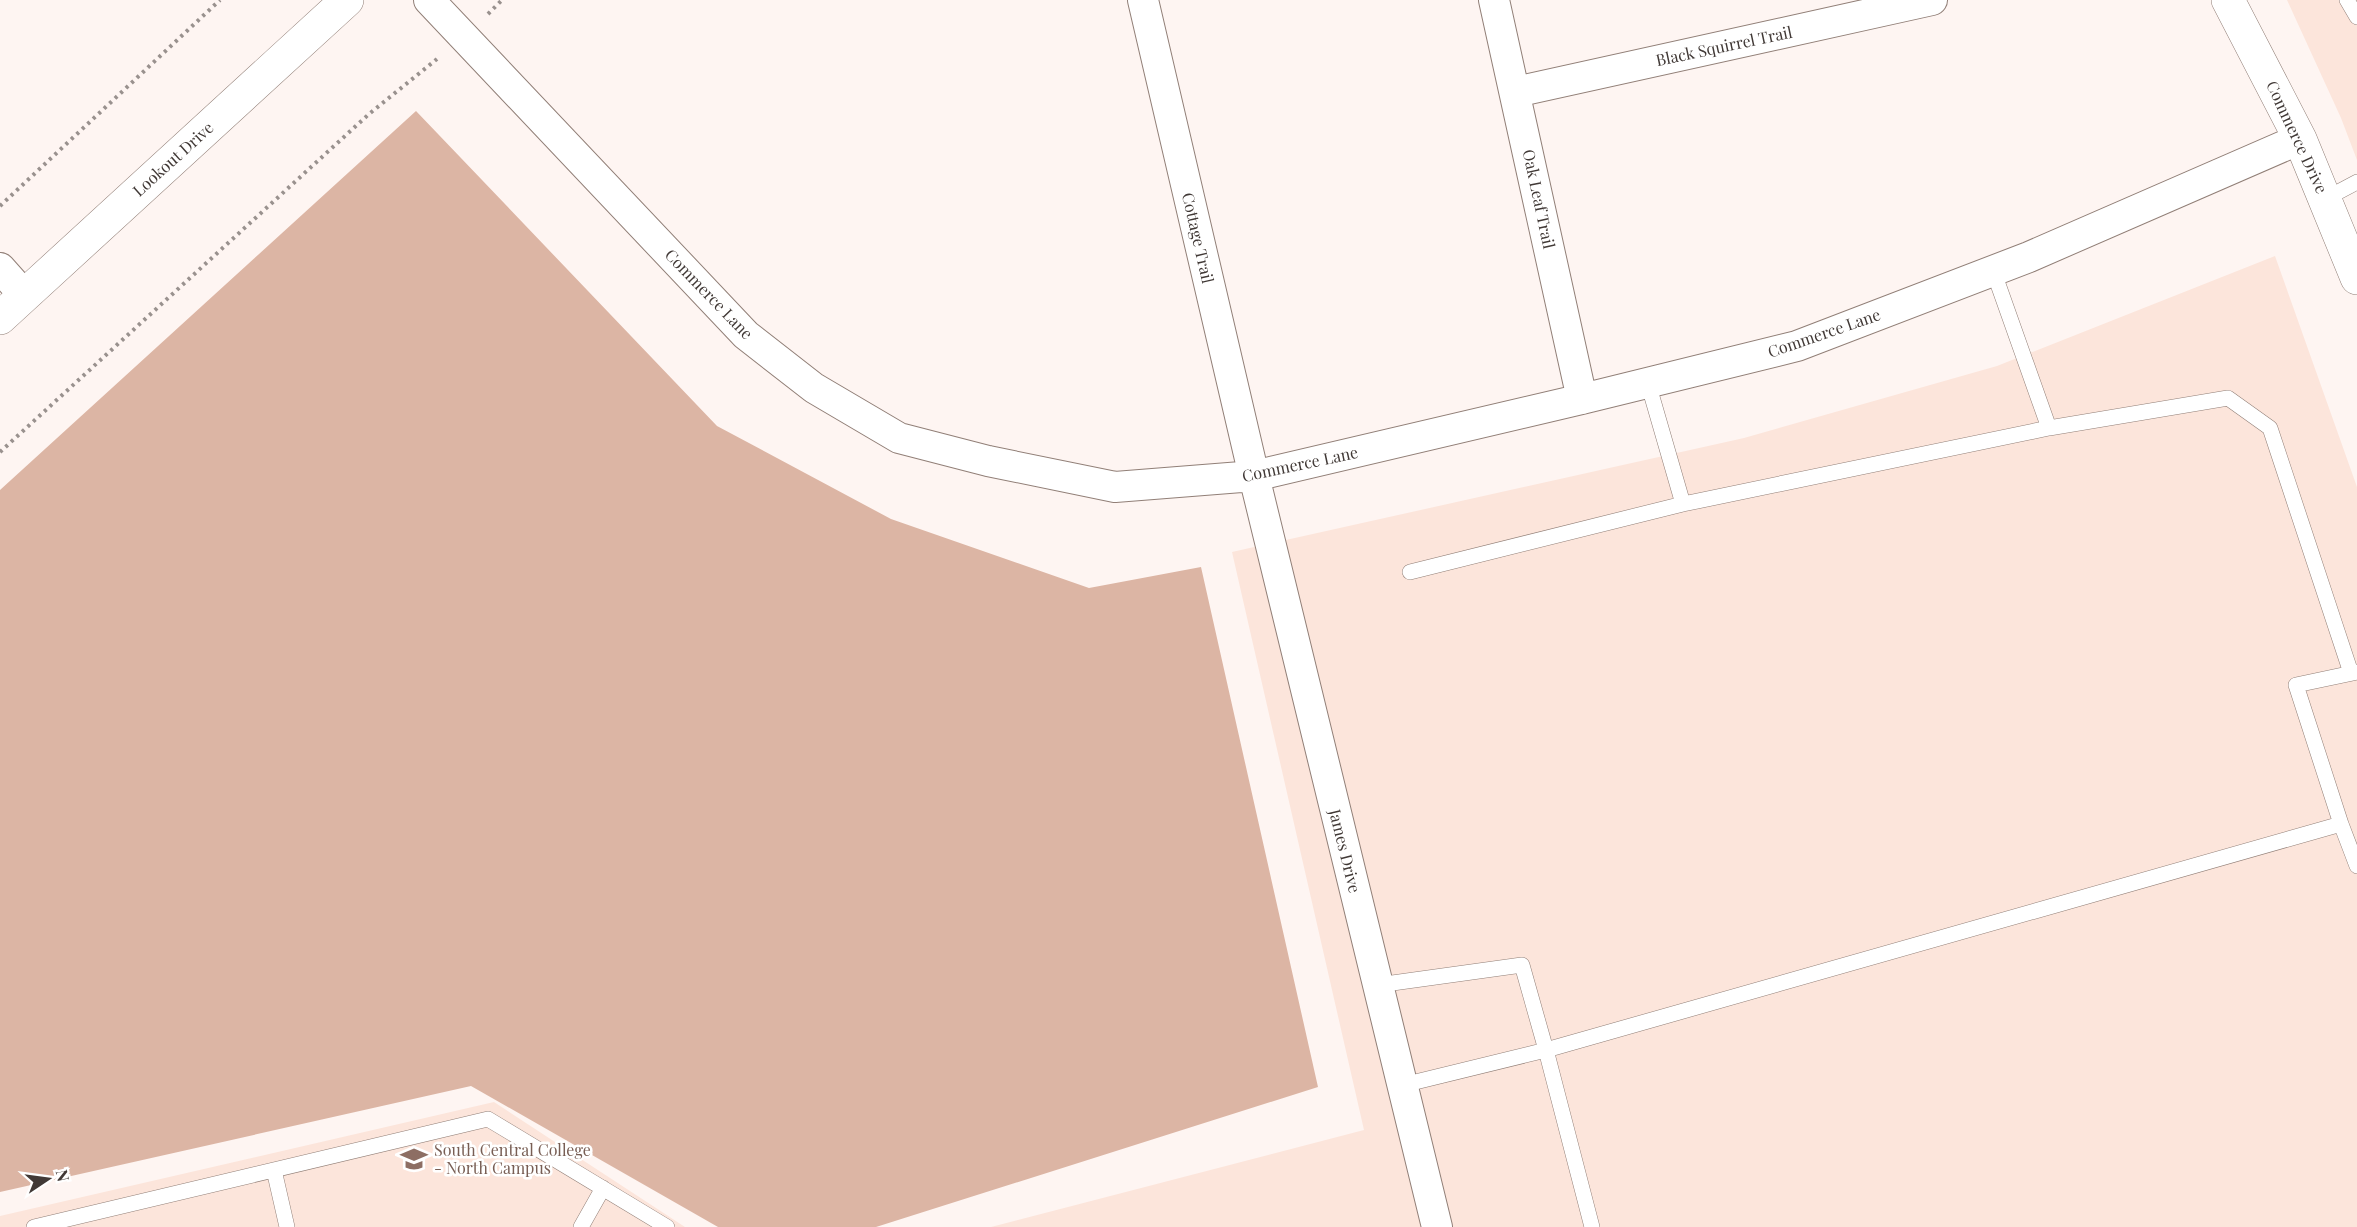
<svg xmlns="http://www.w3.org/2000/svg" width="2357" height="1227" viewBox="0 0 2357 1227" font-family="'Playfair Display',serif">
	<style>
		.built { fill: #fce5db }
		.forest { fill: #dcb5a4 }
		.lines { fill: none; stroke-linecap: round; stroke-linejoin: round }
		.lane-casing { stroke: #917f77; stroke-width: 16 }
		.street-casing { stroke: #917f77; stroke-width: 32 }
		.secondary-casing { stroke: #917f77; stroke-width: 34 }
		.path { stroke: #99918e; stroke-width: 4; stroke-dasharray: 3 4.5; stroke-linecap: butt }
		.lane { stroke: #fff; stroke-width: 15 }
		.street { stroke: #fff; stroke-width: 30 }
		.secondary { stroke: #fff; stroke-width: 33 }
		.labels { text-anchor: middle; stroke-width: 5; stroke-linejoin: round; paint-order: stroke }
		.street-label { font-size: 16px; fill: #413936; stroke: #fff }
		.education-label { font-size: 16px; fill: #785e54; stroke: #fff; text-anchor: start }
	</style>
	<rect width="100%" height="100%" fill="#fef5f2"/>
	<path class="built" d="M2287,0H2357V160L2341,118Z
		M2275,256L2357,487V1227H991L1364,1130L1232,552L1744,438L1997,366Z
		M494,1102L685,1227H0V1216Z"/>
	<path class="forest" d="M416,111L717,426L891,519L1089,588L1201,567L1318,1087L876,1227H718L471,1086L0,1192V490Z"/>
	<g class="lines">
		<defs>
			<path id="lane" d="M2347,0L2357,17
				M2325,199L2357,182
				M1993,270L2049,428L2228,398L2270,428L2351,673
				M1648,383L1683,504
				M1410,572L1683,504L2049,428
				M2341,824L2296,685L2357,672
				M1378,985L1522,965L1546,1050L1403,1085
				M274,1170L287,1227
				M34,1227L488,1119L667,1227
				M581,1227L603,1188
				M1592,1227L1546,1050L2341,824L2357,866"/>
			<path id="street" d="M429,0L746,335L814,388L899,438L988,461L1115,487L1254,476L1582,399L1797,346L2029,257L2300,139
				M1143,0L1254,476L1437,1227
				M1494,0L1582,399
				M1516,92L1932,0
				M0,268L24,295"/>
			<path id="secondary" d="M2228,0L2300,139L2357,278
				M0,318L347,0"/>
		</defs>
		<use href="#lane" class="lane-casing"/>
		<use href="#street" class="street-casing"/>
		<use href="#secondary" class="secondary-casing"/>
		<path class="path" d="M488,14L502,0
			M0,206L220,0
			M0,452L369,114L437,59"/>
		<use href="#lane" class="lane"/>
		<use href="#street" class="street"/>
		<use href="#secondary" class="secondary"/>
	</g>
	<defs>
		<symbol id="university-bare" viewBox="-9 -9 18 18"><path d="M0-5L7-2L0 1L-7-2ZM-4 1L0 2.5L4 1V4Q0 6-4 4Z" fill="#8d6e63" stroke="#fff" stroke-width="2.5" paint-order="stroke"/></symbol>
	</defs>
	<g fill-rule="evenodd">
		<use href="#university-bare" x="395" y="1140" width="38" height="38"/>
	</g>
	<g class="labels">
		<g class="street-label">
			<text transform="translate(1724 46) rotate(-12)" y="6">Black Squirrel Trail</text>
			<text transform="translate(2297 137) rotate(65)" y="6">Commerce Drive</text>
			<text transform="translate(173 159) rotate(-42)" y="6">Lookout Drive</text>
			<text transform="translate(1539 199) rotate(78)" y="6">Oak Leaf Trail</text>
			<text transform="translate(1198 238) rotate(77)" y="6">Cottage Trail</text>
			<text transform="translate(709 294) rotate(46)" y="6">Commerce Lane</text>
			<text transform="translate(1824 333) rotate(-19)" y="6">Commerce Lane</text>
			<text transform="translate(1300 464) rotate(-12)" y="6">Commerce Lane</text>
			<text transform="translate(1345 851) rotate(76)" y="6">James Drive</text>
		</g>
		<g class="education-label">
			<text x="434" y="1156">South Central College<tspan x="434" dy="18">- North Campus</tspan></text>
		</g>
	</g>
	<g transform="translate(48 1179) rotate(77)" stroke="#ffffff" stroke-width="4.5" paint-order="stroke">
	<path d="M0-4.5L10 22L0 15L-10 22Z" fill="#413936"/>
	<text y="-9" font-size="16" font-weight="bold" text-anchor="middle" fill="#413936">N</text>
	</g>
</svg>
